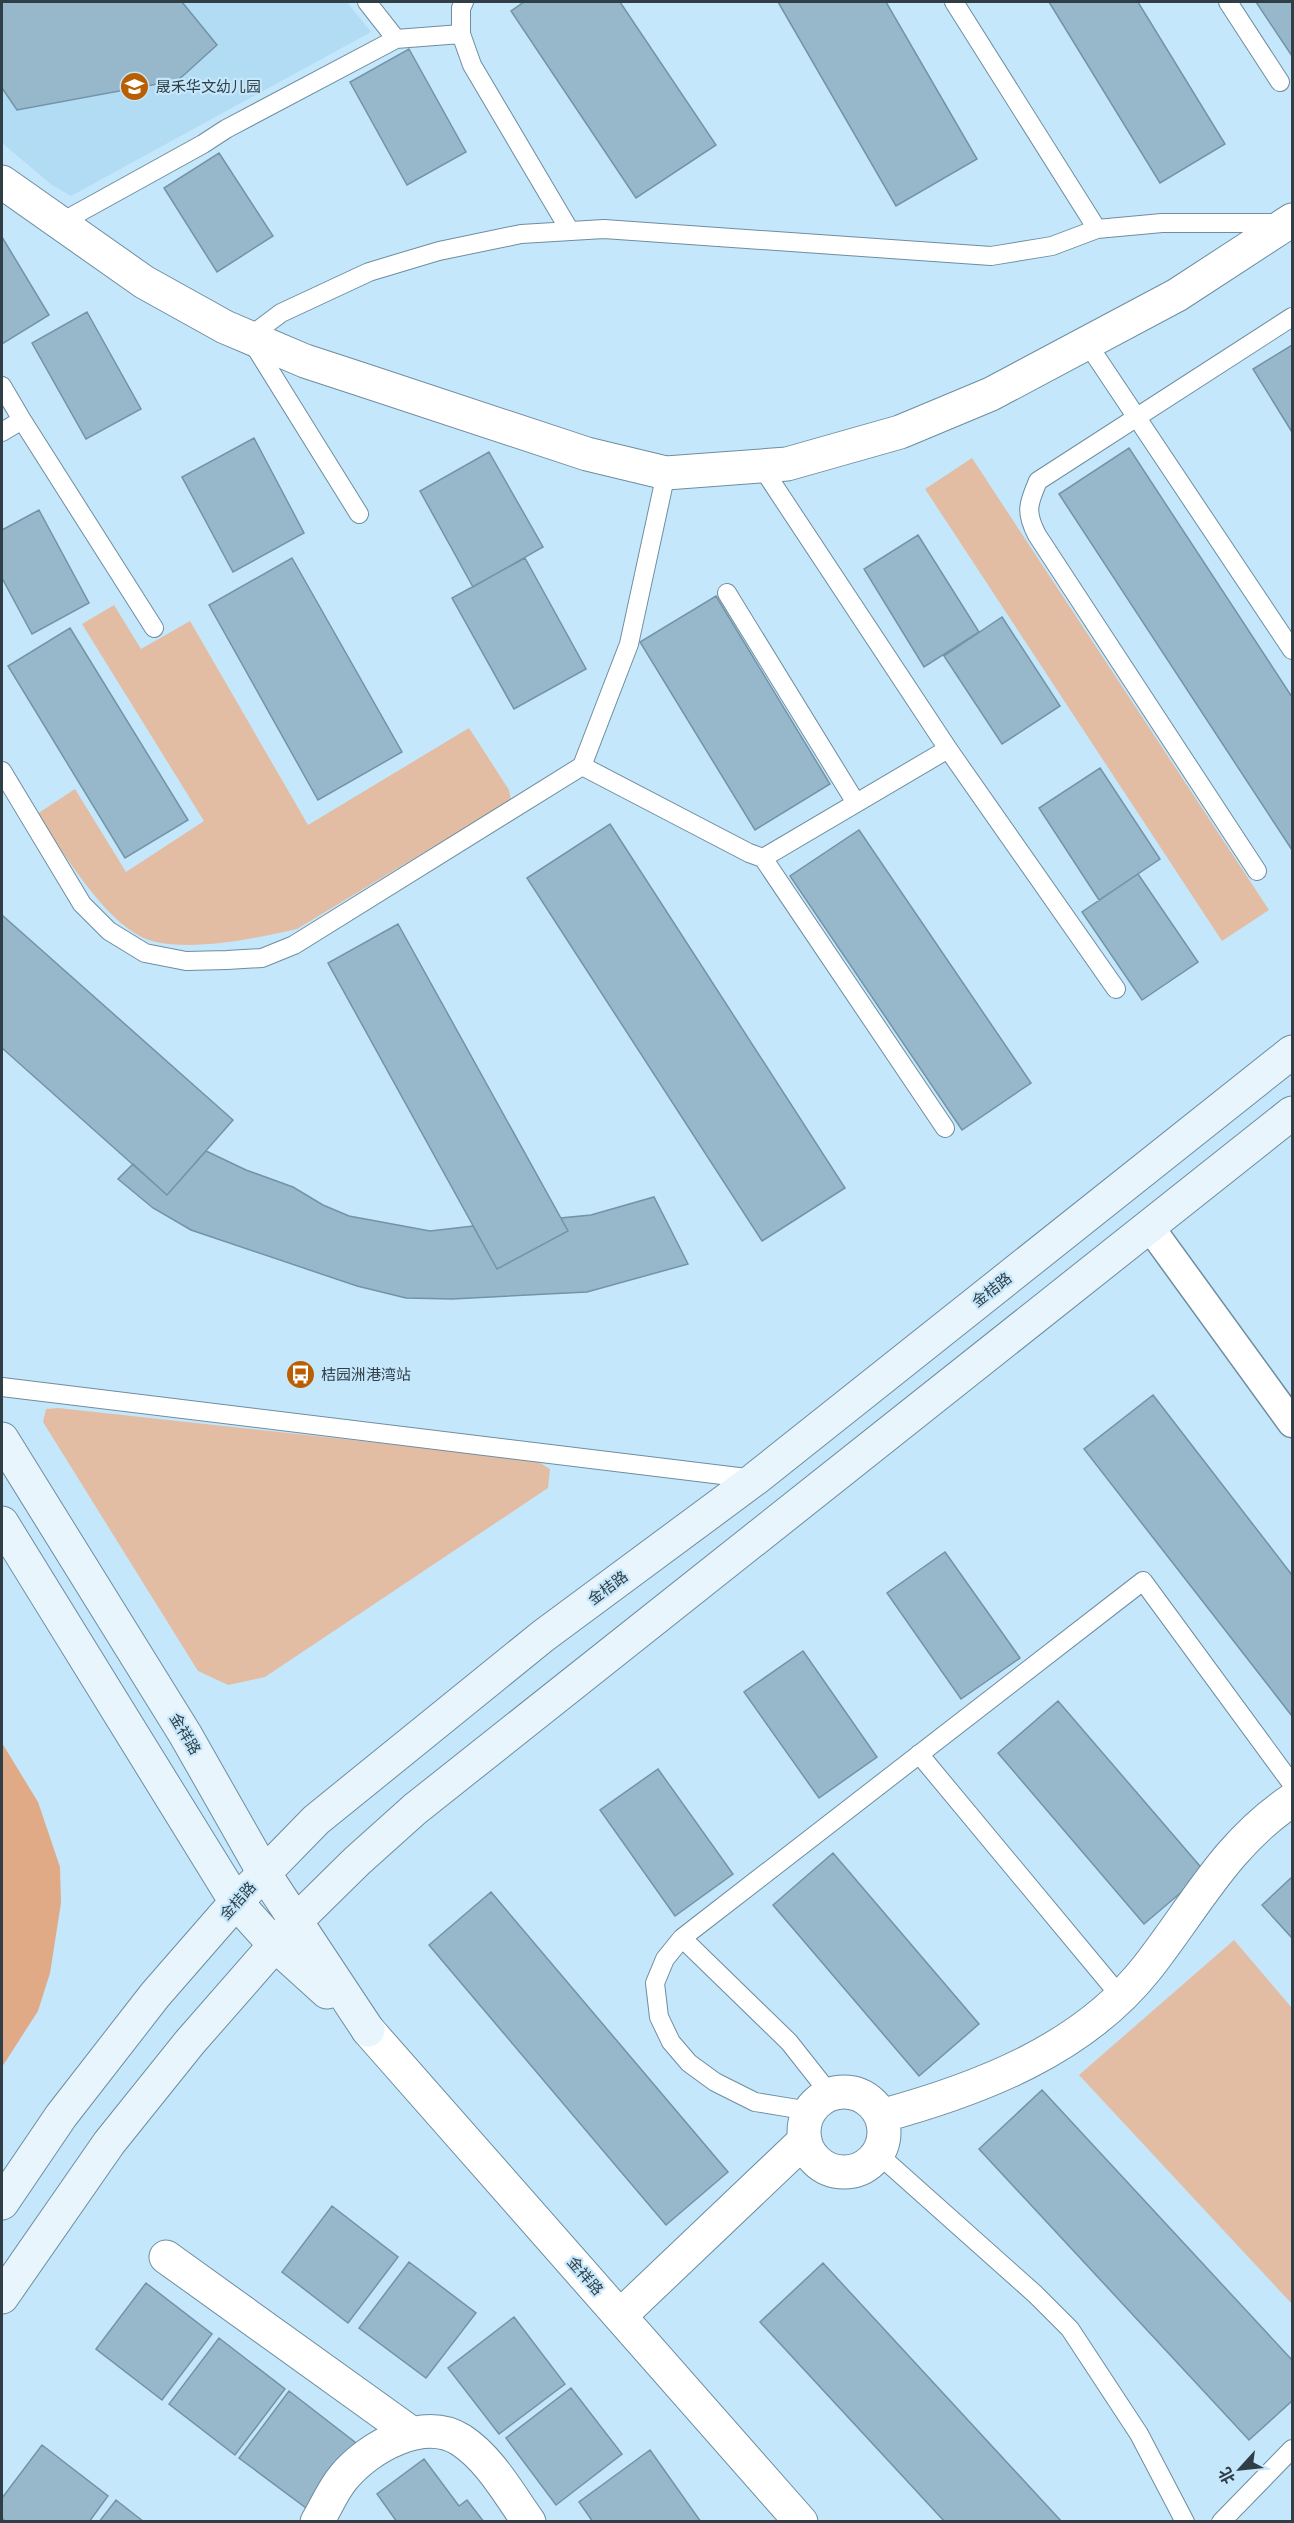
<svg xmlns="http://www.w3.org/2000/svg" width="1294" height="2523" viewBox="0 0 1294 2523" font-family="'Varela Round','Noto Sans SC',sans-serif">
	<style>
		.built { fill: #b2dbf4 }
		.green { fill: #e2bda4 }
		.water { fill: #e0aa86 }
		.building { fill: #97b8cb; stroke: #7393a6; stroke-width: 1.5 }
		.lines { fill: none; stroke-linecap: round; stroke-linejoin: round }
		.service-casing { stroke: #6e8da0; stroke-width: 20 }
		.pedestrian-casing { stroke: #6e8da0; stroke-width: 31 }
		.minor-casing { stroke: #6e8da0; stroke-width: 35 }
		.tertiary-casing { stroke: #6e8da0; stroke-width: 35 }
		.secondary-casing { stroke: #6e8da0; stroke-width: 35 }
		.service { stroke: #fff; stroke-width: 18 }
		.pedestrian { stroke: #fff; stroke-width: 28 }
		.minor { stroke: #fff; stroke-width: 33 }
		.tertiary { stroke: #fff; stroke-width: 33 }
		.secondary { stroke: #e8f5fd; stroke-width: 33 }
		.labels { text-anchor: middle; stroke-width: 4.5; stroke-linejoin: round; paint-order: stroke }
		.poi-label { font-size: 15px; fill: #303e46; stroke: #c5e7fb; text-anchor: start }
		.street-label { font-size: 15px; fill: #303e46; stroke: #c5e7fb }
	</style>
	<rect width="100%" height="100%" fill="#c5e7fb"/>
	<path class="built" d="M2,2H347L371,32L71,196L52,185L2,143Z"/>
	<path class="green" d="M972,458L1269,910L1222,941L925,489Z
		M114,605L141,649L190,621L308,825L469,728L509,790L511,800L297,929C257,938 197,951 156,942C109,932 64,852 37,814L75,789L126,872L204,821L82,624Z
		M58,1408L535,1460L550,1469L548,1488L265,1677L228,1685L198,1671L43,1422L46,1409Z
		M1234,1940L1292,2008V2304L1079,2075Z"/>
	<path class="water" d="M2,1743L38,1802L60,1867L61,1903L50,1973L38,2011L2,2067Z"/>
	<path class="building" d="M2,2H182L217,45L164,93L157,84L17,110L2,88Z
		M524,2H620L716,145L636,198L511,11Z
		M778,2H886L977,159L896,206Z
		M1049,2H1138L1225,144L1160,183Z
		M1256,2H1292V56Z
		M409,49L466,152L407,185L350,82Z
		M219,153L273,236L217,272L164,188Z
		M2,237L49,315L2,344Z
		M87,312L141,409L86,439L32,343Z
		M1292,345V432L1253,369Z
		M254,438L304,533L233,572L182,477Z
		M1129,448L1292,697V850L1059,494Z
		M489,452L543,547L473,587L420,491Z
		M39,510L89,603L32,634L2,578V530Z
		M918,535L979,632L924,667L864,569Z
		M292,558L402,752L318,800L209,605Z
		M525,558L586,669L514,709L452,598Z
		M716,596L830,784L755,830L640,642Z
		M1002,617L1060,706L1002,744L944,656Z
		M70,628L188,820L125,858L8,666Z
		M1100,768L1160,859L1099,900L1039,808Z
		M610,824L845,1188L762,1241L527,878Z
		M859,830L1031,1083L962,1130L790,876Z
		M1138,874L1198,962L1142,1000L1082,912Z
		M2,915L233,1120L167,1195L2,1048Z
		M398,924L568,1231L497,1269L328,963Z
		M206,1151L246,1170L293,1187L323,1205L349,1216L430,1231L473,1226L497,1269L568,1231L561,1218L591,1215L654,1197L688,1264L587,1292L452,1299L406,1298L357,1286L191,1230L153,1208L118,1179L133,1164L167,1195Z
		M1153,1395L1292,1575V1716L1084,1449Z
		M945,1552L1020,1658L961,1699L887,1593Z
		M803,1651L877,1757L819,1798L744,1692Z
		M1058,1701L1205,1872L1144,1924L998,1753Z
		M658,1769L733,1874L675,1916L600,1810Z
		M833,1853L979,2024L919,2076L773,1905Z
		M1292,1877V1938L1262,1905Z
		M491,1892L728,2172L666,2225L429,1945Z
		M1042,2090L1292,2360V2401L1249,2440L979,2149Z
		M332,2206L398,2257L348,2323L282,2272Z
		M409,2262L476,2313L426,2378L359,2328Z
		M823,2263L1062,2522H945L760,2322Z
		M146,2283L212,2334L162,2400L96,2349Z
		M514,2317L565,2384L499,2434L448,2368Z
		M219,2338L285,2389L235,2455L169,2404Z
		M571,2388L622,2454L556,2505L506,2438Z
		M289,2391L356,2443L306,2508L239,2458Z
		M42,2445L108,2496L89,2522H6L2,2518V2498Z
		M650,2450L701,2522H593L579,2502Z
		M424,2459L459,2506L467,2500L484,2522H397L377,2494Z
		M116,2500L144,2522H99Z"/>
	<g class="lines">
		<defs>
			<path id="service" d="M367,2L396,39L461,34
				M464,2L461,8V34L472,65L570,231
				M954,2L1097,229
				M1228,2L1280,82
				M60,223L203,144L226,129L396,39
				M1087,343L1292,650
				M2,386L22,420L2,432
				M22,420L154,628
				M761,466L948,749L1116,989
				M359,514L249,337L281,313L369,272L439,251L521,234L604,229L991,256L1052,246L1097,229L1162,223H1281
				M727,593L856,803
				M582,766L749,853L763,858L948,749
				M2,771L82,904L109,931L145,953L186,961L227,960L262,958L294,945L582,766L629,644L666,473
				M763,858L945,1128
				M1257,871L1037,535C1025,512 1028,504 1038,481L1292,317
				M2,1387L755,1479
				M919,1754L1121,1997
				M682,1938L1143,1581L1292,1784
				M810,2111L755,2102L715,2082L689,2063L671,2042L659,2017L655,1983L665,1959L682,1938L789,2042L830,2094
				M878,2154L1035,2294L1070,2329L1139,2434L1185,2522
				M1221,2522L1292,2449"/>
			<path id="pedestrian" d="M1149,1226L1292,1423"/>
			<path id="minor" d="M2,182L144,282L225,327L305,361L360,379L587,454L666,473L787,464L900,432L991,394L1177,295L1292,220
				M804 2132a40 40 0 1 1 80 0a40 40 0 1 1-80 0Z
				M881,2116C980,2089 1082,2050 1147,1968C1195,1907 1226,1844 1292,1800
				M166,2257L411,2433
				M620,2316L805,2140
				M317,2522C326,2507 333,2490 343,2478C368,2447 424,2416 461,2440C490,2459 509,2494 529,2522"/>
			<path id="tertiary" d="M368,2030L801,2522"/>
			<path id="secondary" d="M2,1439L185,1734L264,1873L368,2030
				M2,1523L236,1902L274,1944L327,1992
				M2,2203L61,2116L155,1995L236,1902L316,1820L543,1636L755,1479L1292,1052
				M2,2297L109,2143L190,2042L295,1922L357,1861L415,1809L1292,1113"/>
		</defs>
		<use href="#service" class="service-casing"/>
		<use href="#pedestrian" class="pedestrian-casing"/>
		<use href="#minor" class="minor-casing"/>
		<use href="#tertiary" class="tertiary-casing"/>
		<use href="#secondary" class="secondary-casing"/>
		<use href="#service" class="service"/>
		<use href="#pedestrian" class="pedestrian"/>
		<use href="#minor" class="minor"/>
		<use href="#tertiary" class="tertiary"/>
		<use href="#secondary" class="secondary"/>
	</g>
	<defs>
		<symbol id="school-disc" viewBox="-11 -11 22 22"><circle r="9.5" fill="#ba5f01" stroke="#c5e7fb"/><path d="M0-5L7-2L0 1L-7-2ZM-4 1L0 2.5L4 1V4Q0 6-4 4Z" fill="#fff"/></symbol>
		<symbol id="bus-disc" viewBox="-11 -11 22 22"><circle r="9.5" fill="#ba5f01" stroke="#c5e7fb"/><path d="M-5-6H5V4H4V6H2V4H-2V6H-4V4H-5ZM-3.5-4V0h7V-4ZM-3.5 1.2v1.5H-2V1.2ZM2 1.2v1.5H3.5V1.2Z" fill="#fff"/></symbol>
	</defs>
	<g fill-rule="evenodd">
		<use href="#school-disc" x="118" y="70" width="33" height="33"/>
		<use href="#bus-disc" x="284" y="1358" width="33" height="33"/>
	</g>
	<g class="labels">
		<g class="poi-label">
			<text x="156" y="92">晟禾华文幼儿园</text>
			<text x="321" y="1380">桔园洲港湾站</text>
		</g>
		<g class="street-label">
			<text transform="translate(992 1290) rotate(-38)" y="5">金桔路</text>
			<text transform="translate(608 1588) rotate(-37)" y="5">金桔路</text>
			<text transform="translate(185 1734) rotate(59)" y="5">金祥路</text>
			<text transform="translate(238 1901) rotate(-48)" y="5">金桔路</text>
			<text transform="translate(585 2276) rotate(49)" y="5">金祥路</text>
		</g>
	</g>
	<rect width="1294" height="2523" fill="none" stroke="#303e46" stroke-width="6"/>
	<g transform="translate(1240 2469) rotate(243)" stroke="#c5e7fb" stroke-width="4.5" paint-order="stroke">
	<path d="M0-4.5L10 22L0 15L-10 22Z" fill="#303e46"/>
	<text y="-9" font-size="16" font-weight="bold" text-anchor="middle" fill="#303e46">北</text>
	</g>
</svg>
